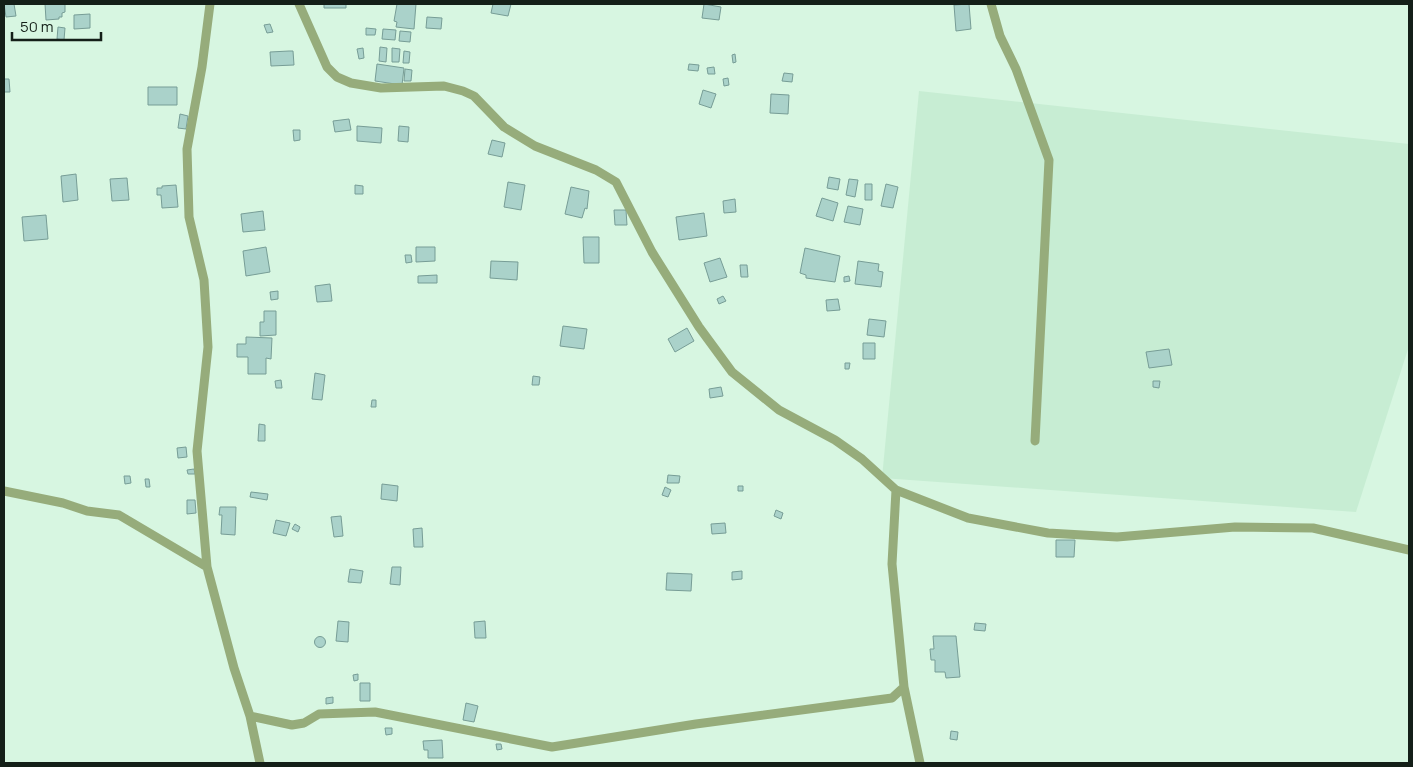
<svg xmlns="http://www.w3.org/2000/svg" width="1413" height="767" viewBox="0 0 1413 767" font-family="Manrope,sans-serif">
	<style>
		.built { fill: #c7edd3 }
		.building { fill: #aad2ca; stroke: #779d96 }
		.lines { fill: none; stroke-linecap: round; stroke-linejoin: round }
		.street { stroke: #96ac7b; stroke-width: 9 }
	</style>
	<rect width="100%" height="100%" fill="#d7f6e1"/>
	<path class="built" d="M919,91L1409,144V346L1356,512L882,478Z"/>
	<path class="building" d="M4,4H14L16,16L6,17Z
		M45,4H65V12L62,13V17H59V19L46,20Z
		M324,4H346V8H324Z
		M397,4H416L414,29L396,27L397,22L394,21Z
		M493,4H511L508,16L491,13Z
		M704,4L721,7L719,20L702,18Z
		M969,4L971,29L956,31L954,5Z
		M90,14V28L74,29V15Z
		M427,17L442,18L441,29L426,28Z
		M270,24L273,32L267,33L264,25Z
		M58,27L65,28L64,40L57,39Z
		M366,28L376,29L375,35H366Z
		M383,29L396,30L395,40L382,39Z
		M400,31L411,32L410,42L399,41Z
		M380,47L387,48L386,62L379,61Z
		M363,48L364,58L359,59L357,49Z
		M392,48L400,49L399,62H392Z
		M289,51H293L294,65L271,66L270,52Z
		M404,51L410,52L409,63H403Z
		M735,54L736,62L733,63L732,55Z
		M377,64L404,68L402,85L375,81Z
		M689,64L699,65L698,71L688,70Z
		M714,67L715,74H708L707,68Z
		M405,69L412,70L411,81H404Z
		M784,73L793,74L792,82L782,81Z
		M728,78L729,85L724,86L723,79Z
		M4,79H9L10,92H4Z
		M148,87H177V105H148Z
		M703,90L716,94L711,108L699,104Z
		M771,94L789,95L788,114L770,113Z
		M180,114L188,116L186,129L178,128Z
		M349,119L351,130L335,132L333,121Z
		M357,126L382,128L381,143L357,141Z
		M399,126L409,127L408,142L398,141Z
		M293,130H300V140L294,141Z
		M492,140L505,143L502,157L488,154Z
		M76,174L78,200L63,202L61,176Z
		M829,177L840,179L838,190L827,188Z
		M127,178L129,200L112,201L110,179Z
		M849,179L858,180L855,197L846,195Z
		M508,182L525,185L521,210L504,207Z
		M865,184H872V200H865Z
		M886,184L898,187L893,208L881,206Z
		M176,185L178,207L162,208L161,195H157V188H162V186Z
		M355,185L363,186V194H355Z
		M571,187L589,191L587,209L585,208L582,218L565,214Z
		M822,198L838,203L833,221L816,216Z
		M735,199L736,212L724,213L723,201Z
		M848,206L863,209L860,225L844,222Z
		M614,210H626L627,225H615Z
		M263,211L265,230L243,232L241,214Z
		M704,213L707,236L679,240L676,217Z
		M46,215L48,239L24,241L22,217Z
		M583,237H599V263H584Z
		M266,247L270,272L246,276L243,251Z
		M416,247H435V261L416,262Z
		M805,248L840,256L835,282L806,278V275L800,273Z
		M405,255H411L412,262L406,263Z
		M720,258L727,277L710,282L704,263Z
		M491,261L518,262L517,280L490,278Z
		M858,261L879,264L878,271L883,272L881,287L855,284Z
		M740,265H747L748,277H741Z
		M437,275V283H418V276Z
		M849,276L850,281L844,282V277Z
		M330,284L332,301L317,302L315,286Z
		M278,291V299L271,300L270,292Z
		M723,296L726,301L719,304L717,299Z
		M838,299L840,310L827,311L826,300Z
		M264,311H276V335L260,336V322H264Z
		M869,319L886,321L884,337L867,335Z
		M563,326L587,329L584,349L560,346Z
		M687,328L694,341L675,352L668,339Z
		M246,337L272,338L271,359L266,358V374H248V357H237V344H246Z
		M863,343H875V359H863Z
		M1169,349L1172,365L1149,368L1146,352Z
		M845,363H850L849,369H845Z
		M315,373L325,375L322,400L312,399Z
		M533,376L540,377L539,385H532Z
		M281,380L282,388H276L275,381Z
		M1153,381H1160L1159,388L1153,387Z
		M721,387L723,396L710,398L709,389Z
		M372,400H376V407H371Z
		M259,424L265,425V441H258Z
		M186,447L187,457L178,458L177,448Z
		M194,469L195,474H188L187,470Z
		M668,475L680,476L679,483H667Z
		M124,476H130L131,483L125,484Z
		M145,479H149L150,487H146Z
		M382,484L398,486L397,501L381,499Z
		M738,486H743V491H738Z
		M665,487L671,490L668,497L662,495Z
		M251,492L268,494L267,500L250,497Z
		M187,500H195L196,513L187,514Z
		M220,507H236L235,535L221,534L222,515H219Z
		M776,510L783,513L781,519L774,516Z
		M341,516L343,536L334,537L331,517Z
		M276,520L290,523L286,536L273,533Z
		M725,523L726,533L712,534L711,524Z
		M295,524L300,527L298,532L292,529Z
		M422,528L423,547H414L413,529Z
		M1056,540H1075L1074,557H1056Z
		M392,567H401L400,585L390,584Z
		M350,569L363,571L361,583L348,582Z
		M742,571V579L732,580V572Z
		M667,573L692,574L691,591L666,590Z
		M338,621L349,622L348,642L336,641Z
		M485,621L486,638H475L474,622Z
		M975,623L986,624L985,631L974,630Z
		M933,636H956L960,677L946,678L945,672H935V660H931L930,649H934Z
		M314.5 642a5.5 5.5 0 1 1 11 0a5.5 5.5 0 1 1-11 0Z
		M358,674V680L354,681L353,675Z
		M360,683H370V701H360Z
		M333,697V703L326,704V698Z
		M466,703L478,706L474,722L463,720Z
		M385,728H392V734L386,735Z
		M951,731L958,732L957,740L950,739Z
		M442,740L443,758H428V750H424L423,741Z
		M496,744H501L502,749L497,750Z"/>
	<g class="lines">
		<path class="street" d="M210,4L202,67L187,149L189,217L204,280L208,347L197,451L207,567L234,668L250,716L260,763
			M299,4L327,67L337,77L351,83L381,88L444,86L463,91L474,96L504,127L535,146L596,170L616,182L652,252L699,327L732,372L779,410L835,440L862,459L896,490L968,518L1048,533L1117,537L1235,527L1313,528L1409,550
			M991,4L1000,36L1016,69L1049,160L1035,441
			M4,491L63,503L87,511L119,515L207,567
			M904,687L920,763
			M250,716L292,725L304,723L319,714L375,712L552,747L696,724L892,698L904,687L892,564L896,490"/>
	</g>
	<rect width="1413" height="767" fill="none" stroke="#141f18" stroke-width="10"/>
	<path d="M12 32v8h89v-8" fill="none" stroke="#141f18" stroke-width="2.5"/>
	<text x="20" y="32" font-size="15" fill="#141f18" stroke="#d7f6e1" stroke-width="4" paint-order="stroke">50 m</text>
</svg>
